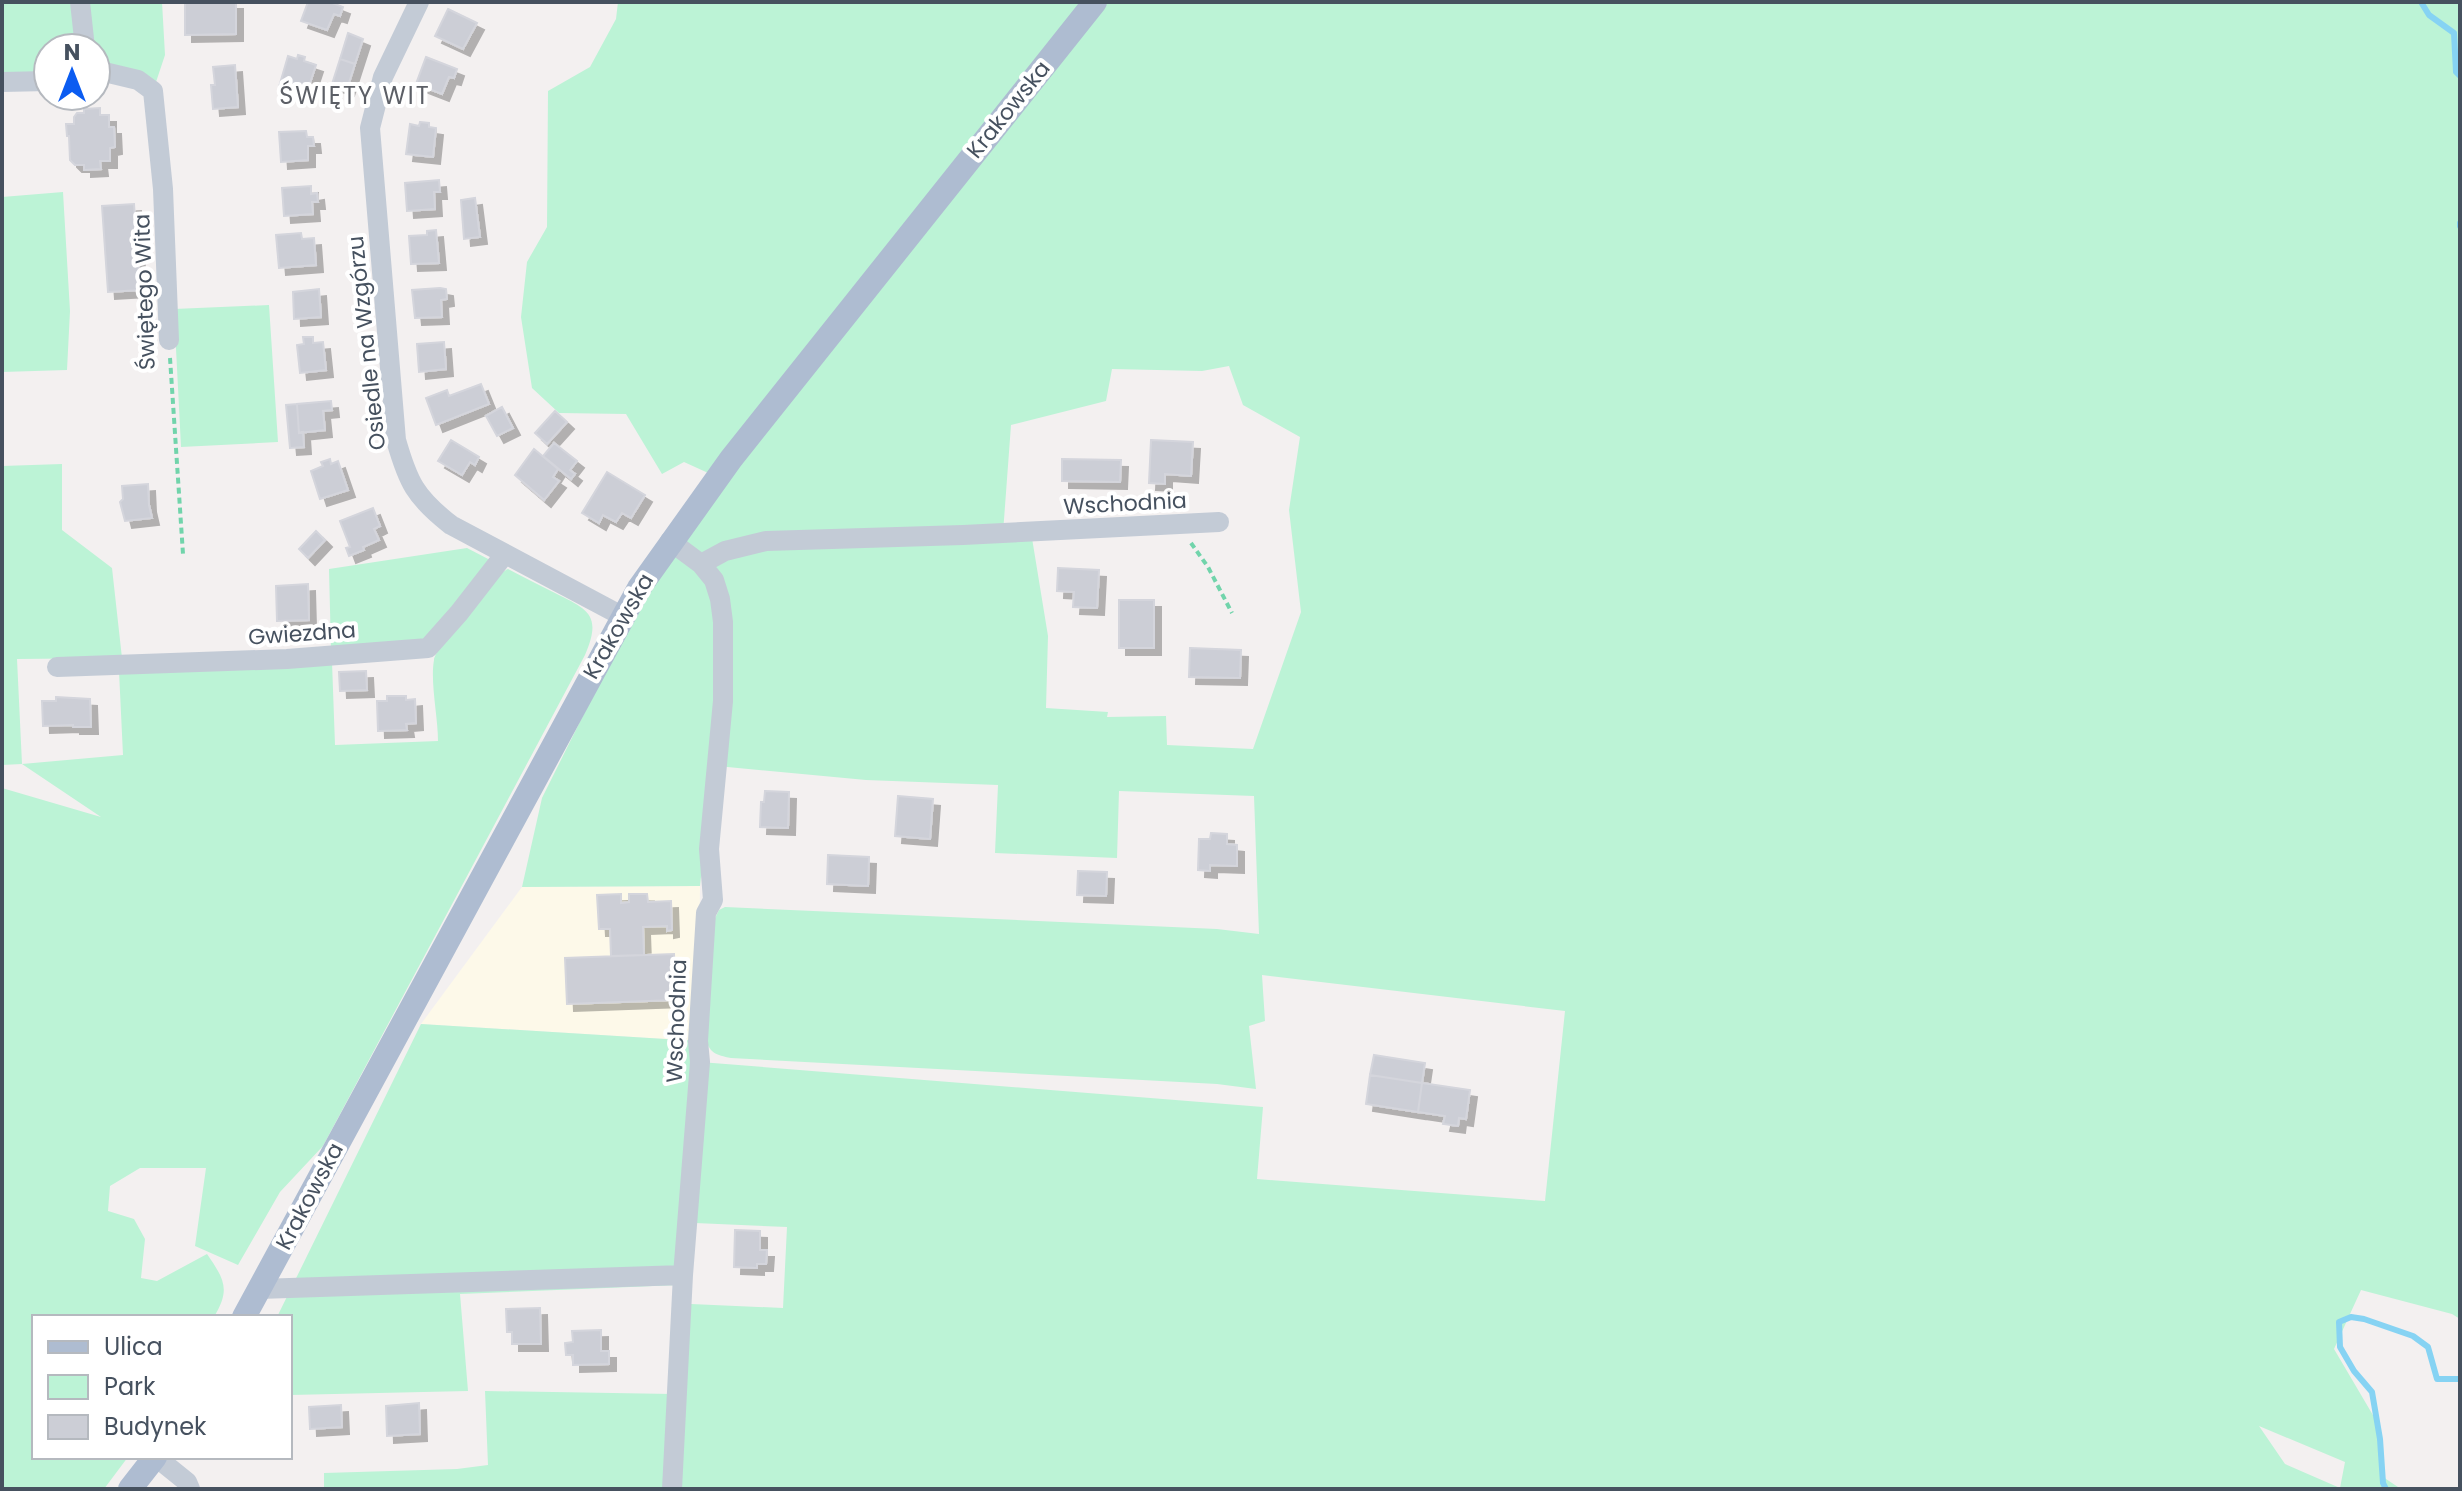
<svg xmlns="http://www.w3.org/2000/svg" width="2462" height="1491" viewBox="0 0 2462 1491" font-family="Poppins,sans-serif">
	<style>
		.commercial { fill: #fdf9e9 }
		.green { fill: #bcf3d6; fill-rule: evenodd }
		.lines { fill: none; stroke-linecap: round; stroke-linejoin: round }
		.stream { stroke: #86d3f3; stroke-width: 6 }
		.building { fill: #ccced6; stroke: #d4d5dc; stroke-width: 2; filter: url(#shadow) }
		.path { stroke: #71d4ab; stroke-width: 4; stroke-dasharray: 6 4; stroke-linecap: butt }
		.minor { stroke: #c3cbd6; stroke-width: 20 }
		.major { stroke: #aebcd1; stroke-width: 24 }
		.labels { text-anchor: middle; stroke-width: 8; stroke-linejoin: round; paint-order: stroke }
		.street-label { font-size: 22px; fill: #46515f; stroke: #fff }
		.neighbourhood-label { font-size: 24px; letter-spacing: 2px; fill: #5c5f66; stroke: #fff }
	</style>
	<defs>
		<filter id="shadow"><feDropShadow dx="7" dy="7" stdDeviation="0" flood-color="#0004"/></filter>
	</defs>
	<rect width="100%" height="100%" fill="#f3f0f0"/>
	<path class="commercial" d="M700,886L698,1041L421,1024L522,887Z"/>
	<path class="green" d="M2,2H162L165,55L153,91L96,70V48H48V79L2,76Z
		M618,2H2460V1319L2452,1314L2361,1290L2334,1349L2377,1422L2383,1477L2401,1489H676L691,1304L783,1308L787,1227L695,1223L679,1285L460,1294L468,1391L290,1395V1317H277L421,1024L698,1041L700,1062L1263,1107L1257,1179L1545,1201L1565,1011L1262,975L1265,1021L1249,1026L1256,1089L1217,1084L731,1058C716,1055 709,1053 705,1037L714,920L719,910L725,907L1217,929L1259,934L1254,796L1119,791L1117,858L995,853L998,785L866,780L717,766L713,767L700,886L522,887L542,798L670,541L717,477L684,462L662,474L626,414L559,413L532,388L521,317L527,262L547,227L548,91L590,67L616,19ZM1229,366L1243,405L1300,437L1289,510L1301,612L1253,749L1167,745L1166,716L1107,717L1108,712L1046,708L1048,636L1031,532L1003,533L1011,425L1106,401L1112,369L1202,371ZM2259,1426L2345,1462L2340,1488L2285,1464Z
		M63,192L70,311L67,370L2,372V197Z
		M269,305L278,442L181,447L174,309Z
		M62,464V530L112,568L122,658L17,659L22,764L123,755L119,671L332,662L335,745L438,741C438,717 430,682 434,660C435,648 496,572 508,569C523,577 539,585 555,593C589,610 602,615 585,655L323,1146L280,1192L238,1265L195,1246L206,1168H140L110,1186L108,1211L134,1219L145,1239L141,1278L157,1281L207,1254C224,1279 231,1289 214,1317H34V1457H128L104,1489H2V788L101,817L22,764L2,765V466Z
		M467,548L492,561L429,640L331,650L329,569Z
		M485,1391L673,1394L665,1489H324V1473L457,1469L488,1465Z"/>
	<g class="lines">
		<path class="stream" d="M2421,2L2429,15L2454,33L2456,72L2460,76
			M2460,223V226
			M2386,1489L2383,1483L2380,1439L2372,1392L2354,1371L2340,1347L2339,1322L2351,1317L2364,1319L2413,1336L2428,1347L2437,1379H2460"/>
	</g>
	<path class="building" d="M185,2H236V34L185,35Z
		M308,2H330L343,7L340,16L334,14L327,30L301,21Z
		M448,9L477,23L463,49L435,36Z
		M348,33L363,39L355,64L340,59Z
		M298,55L305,57L304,61L316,65L306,95L279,87L288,56L297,59Z
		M426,57L457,69L454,78L449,77L442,94L416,84Z
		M340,59L355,64L347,89L332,84Z
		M235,65L238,107L213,109L211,85H215L213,67Z
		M100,108V115H109V127H114L115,147L110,148V161H100L101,169L84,170V165H75L70,160L69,136H67L66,124H74V117L77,113H84V109Z
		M420,122L429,123V127L436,128L433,157L406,154L410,124L419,126Z
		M306,131L307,137H313L314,146H308V160L281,162L279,132Z
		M439,180L440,192H434L435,209L407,211L405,183Z
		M311,186V194L317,193L318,202H312L313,214L284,216L282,188Z
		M475,198L480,237L464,239L461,200Z
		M134,204L140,290L108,292L102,206Z
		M436,230L439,263L411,264L409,236L427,235V231Z
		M301,233L302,239L314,238L316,265L279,268L276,235Z
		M440,288L446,289L447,299L441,300L442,317L415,318L412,290Z
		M319,289L321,317L294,319L293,292Z
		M303,337H313V343L323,342L326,370L300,373L297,345L304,344Z
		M444,342L446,369L419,372L417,344Z
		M481,384L489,404L436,425L426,398L447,390L449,396Z
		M331,401L332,410L323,411L325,430L299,433L297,404Z
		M297,404L299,433L303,432L304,447L290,448L286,405Z
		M502,407L513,428L497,436L486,416Z
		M555,411L567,422L547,444L535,433Z
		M451,440L479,457L475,465L470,462L462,475L438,461Z
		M1151,440L1193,442L1191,476L1165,474V484L1149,483Z
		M554,443L577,461L570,470L575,474L571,479L543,456Z
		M534,449L558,469L553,477L559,481L544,500L515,475Z
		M330,459L331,464L338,461L348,490L320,499L311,471L323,466L321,462Z
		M1062,459L1121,460L1120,482L1062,481Z
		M607,472L645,495L631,518L622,513L616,522L603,515L599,523L582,513Z
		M148,484L149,505L152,518L125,521L120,502L123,499L122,486Z
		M373,508L380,526L374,529L379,540L363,547L364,550L349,556L346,548L350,547L340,521Z
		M316,531L325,540L308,558L299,549Z
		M1058,568L1099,570L1097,608L1073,607L1074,592L1057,591Z
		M308,584L309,620L277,621L276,586Z
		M1119,600H1154V648H1119Z
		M1190,648L1241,650L1240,678L1189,677Z
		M366,671L367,690L340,691L339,672Z
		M387,696H406V700L415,699L416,723L406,724L407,730L378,731L377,701H387Z
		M56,697L90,699L91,727H73V725L43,726L42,701H56Z
		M765,791L789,792L788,828L760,827L761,802H764Z
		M898,796L933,799L930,839L895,836Z
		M1211,833L1227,834V844L1237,845V866L1210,865V871L1198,870L1199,839H1210Z
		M828,855L869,857L868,886L827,884Z
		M1078,871L1107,872L1106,896L1077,895Z
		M621,894V903L629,902V894H647L648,902L671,901L672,930L667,931V926L643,927L644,955L611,956L610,929H599L597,895Z
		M674,954L676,1000L567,1004L565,958Z
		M1374,1055L1425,1063L1422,1083L1370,1075Z
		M1370,1075L1422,1083L1418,1112L1366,1104Z
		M1422,1083L1470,1090L1466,1119L1459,1118L1458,1126L1443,1124L1445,1116L1418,1112Z
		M735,1230L760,1231V1250H767L766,1264H757V1268L734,1267Z
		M540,1308L541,1344H512V1332H507L506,1309Z
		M601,1330V1351H609V1364L573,1365V1355H566L565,1343L573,1342L572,1331Z
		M419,1403L420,1434L387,1436L386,1406Z
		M341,1405L342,1427L310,1429L309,1407Z"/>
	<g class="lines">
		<path class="path" d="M170,358L183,554
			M1191,543L1208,567L1232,613"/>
		<path class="minor" d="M80,2L85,48
			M419,2L383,77L370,128L396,440C408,482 415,497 451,525L622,616
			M96,70L138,80L153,91L163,189L169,340
			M2,82L48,81
			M670,541L701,564L714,580L720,599L723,622V701L709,849L713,900L706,913L698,1041L700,1062L683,1275L672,1489
			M701,564L725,551L766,541L963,535L1219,522
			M57,667L287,659L428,648L459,613L505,554
			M259,1289L683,1275
			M156,1457L187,1482L190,1489"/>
		<path class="major" d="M244,1317L639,588L731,459L1095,2
			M130,1489L155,1457"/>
	</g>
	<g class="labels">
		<g class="street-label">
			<text transform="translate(1008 109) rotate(-51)" y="8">Krakowska</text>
			<text transform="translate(144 292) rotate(-92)" y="8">Świętego Wita</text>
			<text transform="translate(366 343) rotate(-96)" y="8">Osiedle na Wzgórzu</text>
			<text transform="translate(1125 503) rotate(-3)" y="8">Wschodnia</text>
			<text transform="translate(618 626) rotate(-60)" y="8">Krakowska</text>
			<text transform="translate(302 633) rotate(-4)" y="8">Gwiezdna</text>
			<text transform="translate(676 1021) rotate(-88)" y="8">Wschodnia</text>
			<text transform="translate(309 1196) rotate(-62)" y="8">Krakowska</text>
		</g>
		<g class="neighbourhood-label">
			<text x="355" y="104">ŚWIĘTY WIT</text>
		</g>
	</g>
	<rect width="2462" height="1491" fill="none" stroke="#46515f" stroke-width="8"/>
	<rect x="32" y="1315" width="260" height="144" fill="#ffffff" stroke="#b5b9bf" stroke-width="2"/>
	<rect x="48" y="1341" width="40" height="12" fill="#aebcd1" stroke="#b5b9bf" stroke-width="2"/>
	<text x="104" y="1355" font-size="24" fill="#46515f">Ulica</text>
	<rect x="48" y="1375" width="40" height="24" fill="#bcf3d6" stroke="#b5b9bf" stroke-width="2"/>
	<text x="104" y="1395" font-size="24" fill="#46515f">Park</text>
	<rect x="48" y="1415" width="40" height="24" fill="#ccced6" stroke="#b5b9bf" stroke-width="2"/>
	<text x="104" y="1435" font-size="24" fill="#46515f">Budynek</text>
	<g transform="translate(72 72)"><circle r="38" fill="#ffffff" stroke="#b5b9bf" stroke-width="2"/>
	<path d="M0-6L14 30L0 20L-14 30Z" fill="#0b5cf1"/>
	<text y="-12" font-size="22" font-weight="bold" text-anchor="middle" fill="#46515f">N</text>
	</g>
</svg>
